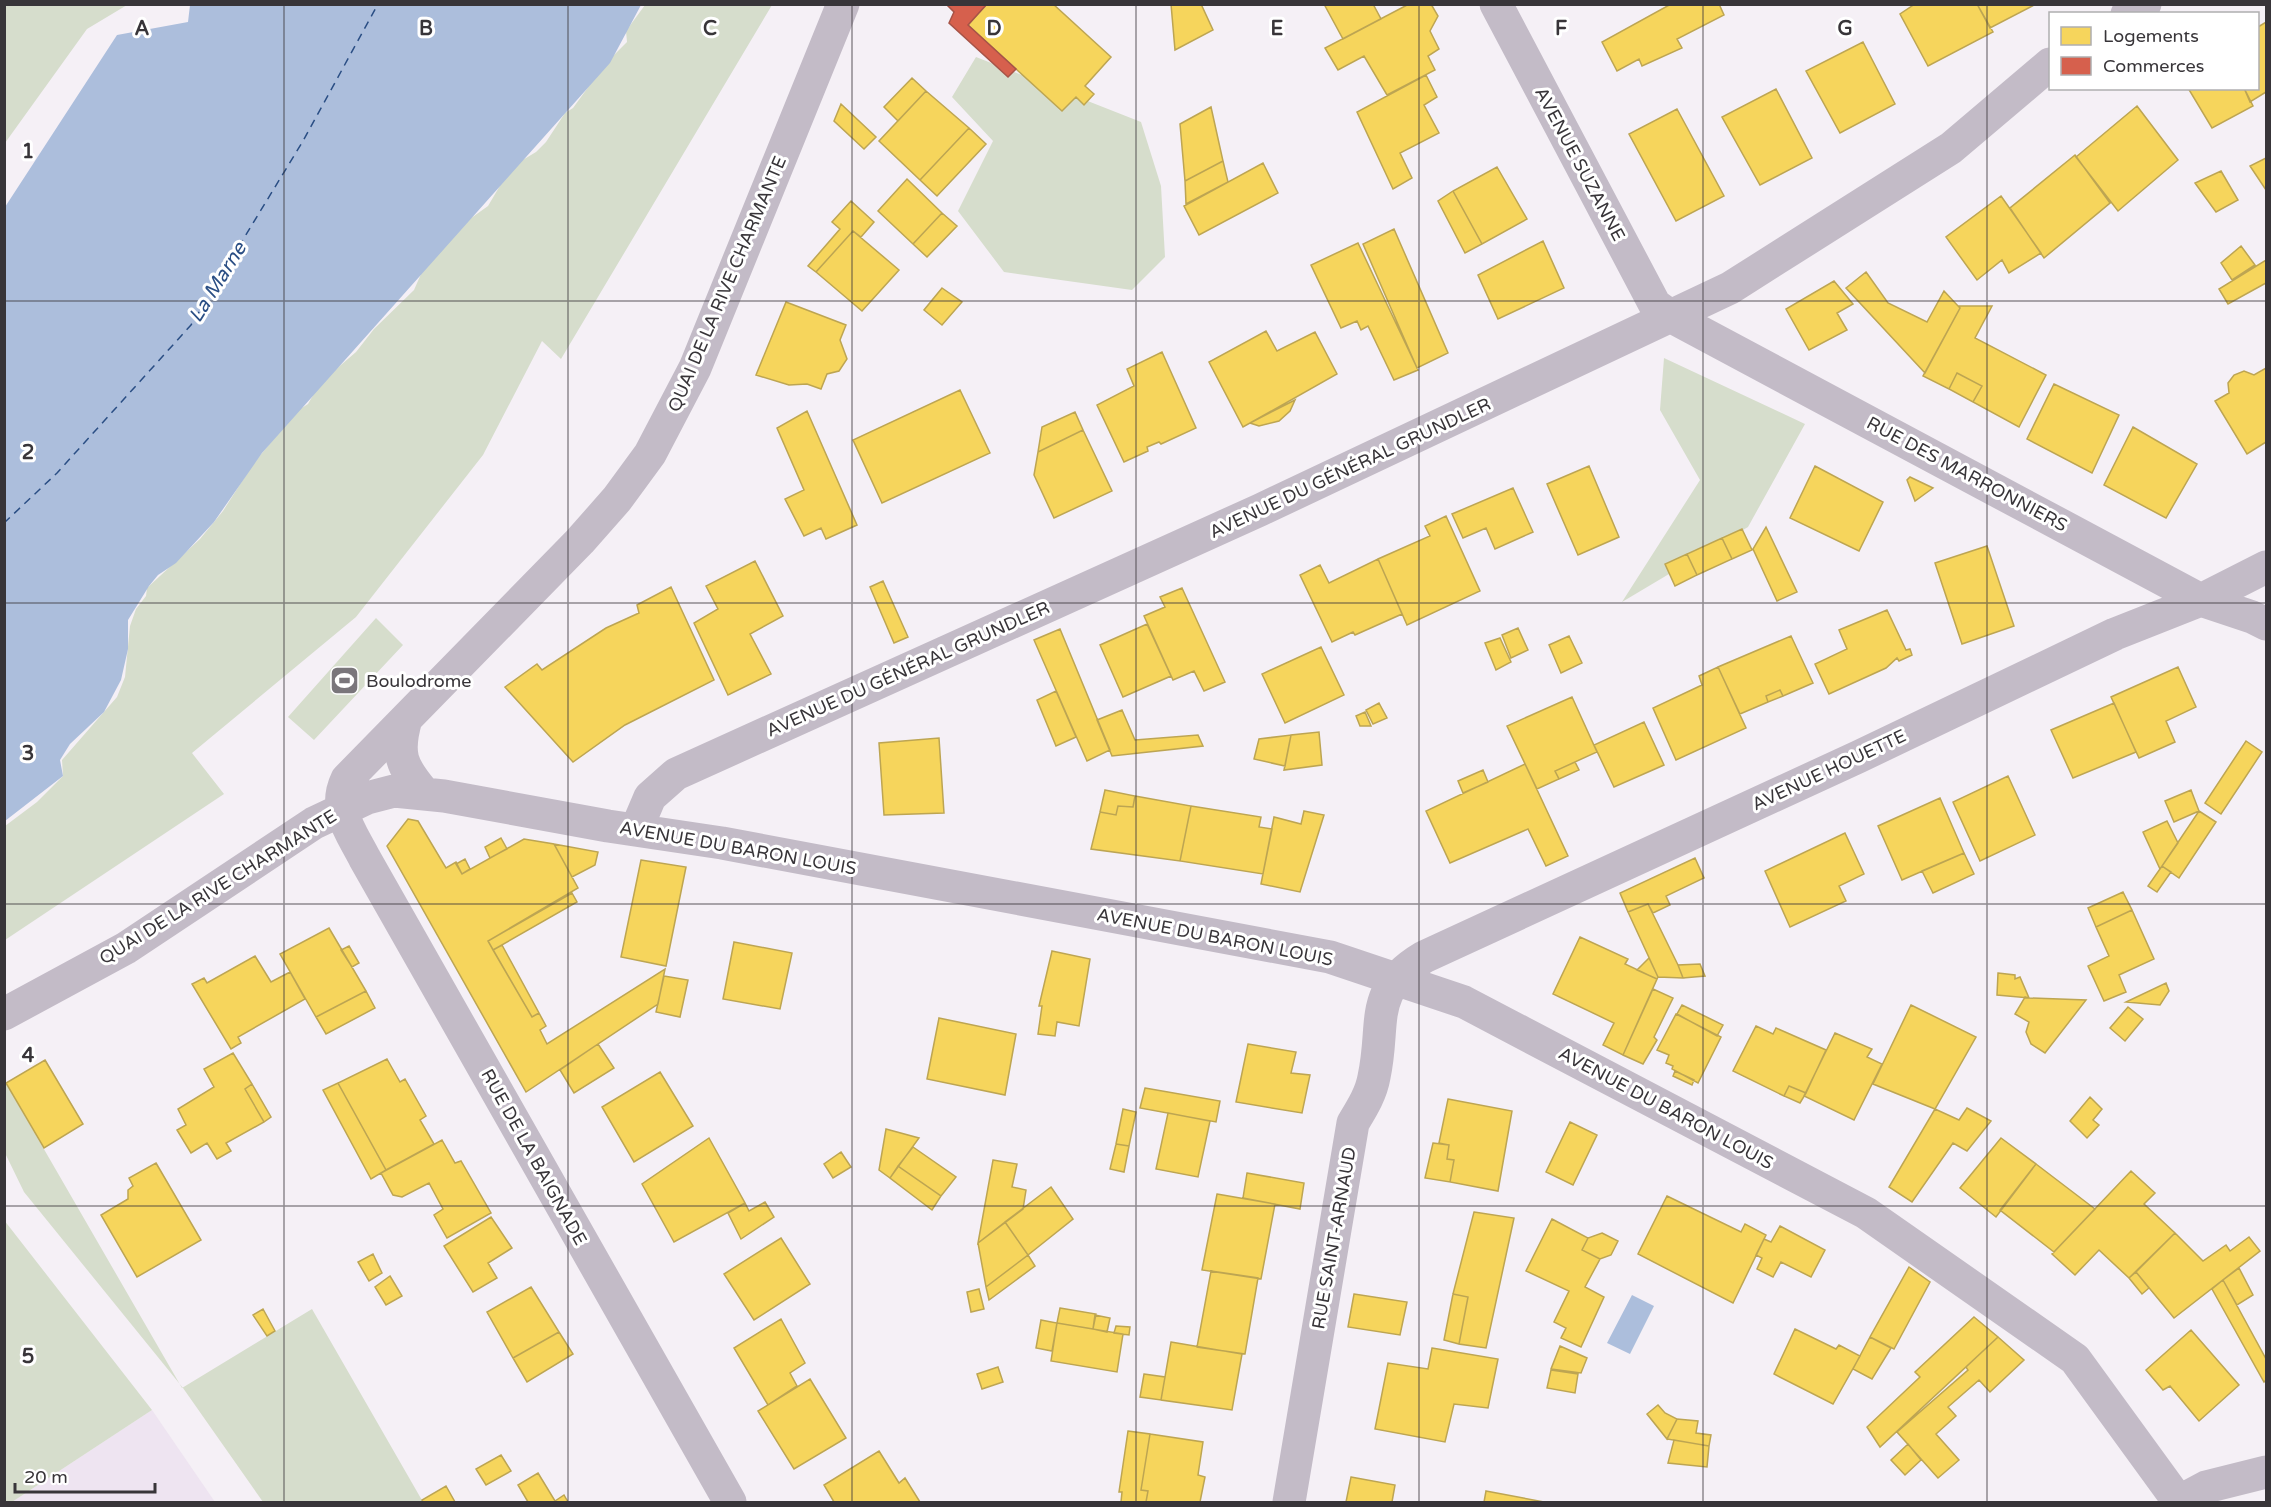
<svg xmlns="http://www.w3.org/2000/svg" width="2271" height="1507" viewBox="0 0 2271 1507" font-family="'Varela Round',sans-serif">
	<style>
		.education { fill: #eee4f1 }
		.green { fill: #d6ddcc }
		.water { fill: #acbedc }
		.homes { fill: #f6d55c; stroke: #bda552; stroke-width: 1.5 }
		.shops { fill: #d6604d; stroke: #a75347; stroke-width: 1.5 }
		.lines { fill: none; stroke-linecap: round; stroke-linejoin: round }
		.ferry { stroke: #2a4e84; stroke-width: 1.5; stroke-dasharray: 8 6; stroke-linecap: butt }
		.minor { stroke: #c3bbc7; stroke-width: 33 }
		.grid { fill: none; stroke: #383539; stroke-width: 1.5; stroke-opacity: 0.55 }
		.labels { text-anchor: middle; stroke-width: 6; stroke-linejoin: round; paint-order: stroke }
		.street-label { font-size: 18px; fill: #383539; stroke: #fff }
		.poi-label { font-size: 18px; fill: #383539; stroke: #fff; text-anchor: start }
		.water-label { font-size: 20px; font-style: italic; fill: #2a4e84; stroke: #fff }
		.grid-label { font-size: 20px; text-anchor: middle; font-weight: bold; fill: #383539; stroke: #fff; stroke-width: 6; stroke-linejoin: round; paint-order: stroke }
	</style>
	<rect width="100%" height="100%" fill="#f5f0f6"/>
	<path class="education" d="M152,1410L215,1502H12Z"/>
	<path class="green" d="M5,4L127,5L87,29L5,143Z
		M645,5H772L561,359L542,341L483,455L356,617L192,753L224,794L5,940V826L37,802L63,776L62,760L117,697L125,677L130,626L136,609L146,596L147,588L200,539L223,511L253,464L297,411L308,404L320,383L356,352L374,329L414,290L421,274L453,231L488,206L511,167L536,152L546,142L565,113L573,108L605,64L627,42L626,31Z
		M976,57L1141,122L1161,186L1165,257L1132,290L1004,272L958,211L993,141L952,97Z
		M1664,358L1805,424L1748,527L1622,602L1700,480L1660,410Z
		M376,618L403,645L314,740L288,717Z
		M4,1080L182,1388L312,1309L423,1502H263L183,1388L24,1192L5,1153Z
		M4,1220L152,1410L12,1502H4Z"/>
	<path class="water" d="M190,5H641L610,63L262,453L214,522L176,563L158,575L149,586L128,620V649L121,680L104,712L70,744L60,760L63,776L5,821V207L117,35L188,22Z
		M1632,1295L1654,1306L1630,1354L1607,1343Z"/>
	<path class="homes" d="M987,4H1053L1111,57L1085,86L1094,94L1084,105L1076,97L1062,111L968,25Z
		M1171,4H1201L1213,30L1175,50Z
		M1324,4H1373L1381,19L1343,39Z
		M1409,4H1431L1438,16L1430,31L1439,49L1428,56L1435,70L1387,95L1364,56L1338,70L1325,48Z
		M1671,4H1719L1724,15L1677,39L1682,48L1642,66L1639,59L1617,71L1602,42Z
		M1915,4H1977L1993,32L1928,66L1900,14Z
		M1977,4H2036L1990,28Z
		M2266,22V92L2250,102L2244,88H2258V27Z
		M1863,42L1895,104L1840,133L1806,71Z
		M1426,75L1437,97L1424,105L1439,133L1400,153L1412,178L1393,189L1357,112Z
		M912,78L926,91L898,121L884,107Z
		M2188,88H2244L2253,106L2212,128Z
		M1776,89L1812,158L1760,185L1722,117Z
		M926,91L969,128L920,180L879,141Z
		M841,104L876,137L864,149L834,121Z
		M2137,106L2178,160L2118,211L2076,157Z
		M1211,107L1223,161L1185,181L1180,124Z
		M1677,109L1724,196L1676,221L1629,134Z
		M969,128L986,144L937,196L920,180Z
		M2075,155L2110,203L2044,258L2010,208Z
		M2266,158V190L2250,166Z
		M1223,161L1228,182L1186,204L1185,181Z
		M1263,163L1278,193L1199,235L1184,206Z
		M1497,167L1527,219L1482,244L1453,191Z
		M2221,171L2238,200L2216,212L2195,183Z
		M907,179L942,213L913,244L878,211Z
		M1453,191L1482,244L1465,253L1438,201Z
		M2001,196L2041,253L2009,273L2002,260L1977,280L1946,237Z
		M851,201L874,222L861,237L853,231L816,272L808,266L840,229L832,222Z
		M942,213L957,226L927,257L913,244Z
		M1394,229L1448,353L1417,368L1363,244Z
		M853,231L899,270L862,311L816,272Z
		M1543,241L1564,288L1498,319L1478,275Z
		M1358,243L1418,370L1394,380L1368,326L1361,330L1357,321L1341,328L1311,265Z
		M2241,246L2255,265L2232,280L2221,263Z
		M2266,260V283L2228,304L2219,289Z
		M1866,272L1888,303L1927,322L1944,291L1960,308L1925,373L1846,288Z
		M1834,281L1853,304L1837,313L1847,330L1809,350L1786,309Z
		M942,288L962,302L942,325L924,310Z
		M786,302L846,325L840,340L847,359L839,371L827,374L821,389L807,384L789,385L756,375Z
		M1959,306H1992L1975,338L2046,375L2019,427L1973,402L1982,386L1957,373L1949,389L1923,376L1960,308Z
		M1266,331L1277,351L1315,332L1337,374L1243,427L1209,362Z
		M1162,352L1196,428L1161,444L1159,442L1147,447L1148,451L1124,462L1097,405L1134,386L1127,369Z
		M2266,368V442L2247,454L2215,401L2229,393L2228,383L2234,375L2244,371L2254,375Z
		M1957,373L1982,386L1973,402L1949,389Z
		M2054,384L2119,415L2092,473L2027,439Z
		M960,390L990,453L882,503L853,440Z
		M1295,400L1290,411L1279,421L1259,426L1250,423Z
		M807,411L857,525L826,539L821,528L804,536L785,499L804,490L777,428Z
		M1075,412L1083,430L1038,452L1042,427Z
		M2133,427L2197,464L2166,518L2104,485Z
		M1083,430L1112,491L1054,518L1034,475L1038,452Z
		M1589,466L1619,537L1578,555L1547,484Z
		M1815,466L1883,502L1859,551L1790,518Z
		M1910,477L1933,488L1915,501L1907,480Z
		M1513,488L1533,532L1495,549L1486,528L1463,538L1452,514Z
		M1446,516L1480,591L1407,625L1378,559L1430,536L1425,526Z
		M1766,527L1797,592L1777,601L1753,549Z
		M1742,529L1752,550L1732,559L1722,538Z
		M1722,538L1732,559L1697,575L1687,554Z
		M1987,546L2014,626L1962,644L1935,563Z
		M1687,554L1697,575L1675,586L1665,564Z
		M1378,559L1402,614L1355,635L1353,632L1332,642L1300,575L1320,565L1329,583Z
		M755,561L783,616L750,634L771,674L728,695L694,623L718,609L706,586Z
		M883,581L908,637L894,643L870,587Z
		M671,587L714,680L625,725L573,762L505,687L537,664L542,670L606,628L639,613L637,605Z
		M1182,588L1225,682L1204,691L1194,671L1173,680L1144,616L1165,607L1160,597Z
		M1887,610L1906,650L1910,649L1912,655L1899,661L1897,658L1886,668L1829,694L1815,664L1847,649L1839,630Z
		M1147,624L1171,676L1123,697L1100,645Z
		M1518,628L1528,650L1511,658L1502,635Z
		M1060,629L1110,750L1087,761L1034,640Z
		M1569,636L1582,663L1561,673L1549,645Z
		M1791,636L1813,683L1783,696L1780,690L1766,696L1768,702L1740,714L1718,667Z
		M1500,638L1511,662L1496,670L1485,643Z
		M1321,647L1344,695L1285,723L1262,674Z
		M1718,667L1746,728L1676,760L1653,708L1702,685L1699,676Z
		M2178,667L2196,707L2166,721L2175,742L2139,758L2111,697Z
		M1780,690L1783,696L1768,702L1766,696Z
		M1056,691L1076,737L1056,746L1037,700Z
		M1572,697L1597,752L1555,771L1559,779L1537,789L1507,726Z
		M1379,703L1387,718L1373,724L1366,710Z
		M2114,703L2136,752L2073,778L2051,730Z
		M1122,710L1135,740L1198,735L1203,746L1112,756L1097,720Z
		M1365,712L1371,726H1360L1356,716Z
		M1644,722L1664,765L1614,787L1594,745Z
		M1319,732L1322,765L1284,770L1291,735Z
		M1291,735L1285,766L1254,759L1259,739Z
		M939,738L944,813L884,815L879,743Z
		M2246,741L2262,752L2221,814L2205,803Z
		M1575,762L1579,770L1559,779L1555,771Z
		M1525,764L1568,856L1546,866L1528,829L1450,863L1426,811Z
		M1483,770L1488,782L1463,793L1458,781Z
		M2008,776L2035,835L1980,861L1953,802Z
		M1105,790L1135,796L1133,807L1118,806L1116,815L1100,812Z
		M2191,790L2199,811L2174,822L2165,801Z
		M1135,796L1191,806L1180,861L1091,849L1100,812L1116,815L1118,806L1133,807Z
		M1940,798L1964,853L1902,880L1878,826Z
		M1191,806L1261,817L1259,827L1272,829L1263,874L1180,861Z
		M1304,811L1324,815L1300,892L1261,884L1274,817L1301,824Z
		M2199,811L2216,822L2179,878L2162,866Z
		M408,819L418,821L446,868L456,862L462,874L524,839L554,844L578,888L488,941L532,1017L539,1013L546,1026L540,1030L547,1044L665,969L658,1004L526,1092L387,846Z
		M2167,821L2178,843L2160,869L2143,832Z
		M1845,833L1864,874L1839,886L1846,901L1790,927L1765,871Z
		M501,838L507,849L490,858L485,847Z
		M554,844L598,852L595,865L572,877Z
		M1964,853L1974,874L1933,893L1922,871Z
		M1695,858L1704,878L1666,896L1670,905L1653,913L1648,904L1628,912L1620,893Z
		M465,859L470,869L462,874L456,864Z
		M641,860L686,867L666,966L621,957Z
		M2162,866L2171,872L2157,892L2148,886Z
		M2123,892L2132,910L2096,927L2088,908Z
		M572,893L577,902L493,950L488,941Z
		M1648,904L1678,965L1683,978L1658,977L1628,912Z
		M2132,910L2154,959L2119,975L2126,992L2104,1001L2088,966L2109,956L2096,927Z
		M329,928L366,991L316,1017L280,954Z
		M1580,937L1628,959L1625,964L1657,979L1623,1055L1603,1045L1614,1023L1553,994Z
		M734,942L792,953L780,1009L723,999Z
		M502,945L539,1013L532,1017L493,950Z
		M349,946L359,963L352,967L341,950Z
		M1052,951L1090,959L1079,1026L1057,1022L1055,1036L1038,1034L1042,1006H1039Z
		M255,956L271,982L290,972L305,999L238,1037L241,1043L231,1049L192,984L204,978L207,983Z
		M1649,958L1658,977L1657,979L1637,970Z
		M1700,964L1705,976L1683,978L1678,965Z
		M1998,973L2015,975V979L2020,977L2029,998L1997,995Z
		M664,976L688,980L680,1017L656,1012Z
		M2166,983L2169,991L2160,1005L2126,1002Z
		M1653,989L1673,998L1654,1037L1657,1040L1643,1064L1623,1055Z
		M366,991L375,1008L326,1034L316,1017Z
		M2025,997L2029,998L2086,1000L2045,1053L2031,1044L2026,1032L2029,1022L2015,1014Z
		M1682,1005L1723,1025L1717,1036L1677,1014Z
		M1911,1005L1976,1037L1935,1109L1873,1084Z
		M2128,1007L2143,1019L2125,1041L2110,1028Z
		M1676,1014L1721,1037L1698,1083L1672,1069L1673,1066L1666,1063L1669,1055L1657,1050Z
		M939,1018L1016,1034L1005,1095L927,1079Z
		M1756,1026L1773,1034L1776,1028L1826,1050L1806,1093L1789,1086L1784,1096L1733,1071Z
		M1835,1033L1872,1049L1867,1057L1882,1064L1854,1120L1804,1096Z
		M598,1044L614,1068L574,1093L560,1070Z
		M1248,1044L1296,1052L1291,1073L1310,1075L1302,1113L1236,1102Z
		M233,1053L252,1084L245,1089L264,1122L226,1143L231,1151L217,1159L207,1143L191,1153L177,1130L186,1125L178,1109L214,1087L204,1069Z
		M387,1059L400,1082L405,1079L426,1116L420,1120L434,1144L386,1170L338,1083Z
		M45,1060L83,1124L44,1148L6,1083Z
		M1675,1071L1694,1080L1692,1085L1673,1076Z
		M660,1072L693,1126L634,1162L602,1107Z
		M338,1083L386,1170L371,1179L323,1090Z
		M252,1084L271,1117L264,1122L245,1089Z
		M1789,1086L1806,1093L1800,1103L1784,1096Z
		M1145,1088L1220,1101L1216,1122L1140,1108Z
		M2090,1097L2102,1109L2093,1120L2099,1125L2087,1138L2070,1121Z
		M1448,1099L1512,1111L1498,1191L1450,1182L1454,1160L1447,1159L1449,1145L1439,1143Z
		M1967,1108L1991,1121L1967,1151L1953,1143L1912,1202L1889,1187L1935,1109L1959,1120Z
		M1123,1109L1136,1112L1129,1146L1116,1144Z
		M1168,1113L1210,1121L1198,1177L1156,1169Z
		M1570,1122L1597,1135L1573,1185L1546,1172Z
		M886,1129L919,1138L890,1178L879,1170Z
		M709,1138L745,1203L674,1242L642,1184Z
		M2001,1138L2036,1164L1996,1217L1960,1188Z
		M442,1140L455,1163L461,1161L491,1213L447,1238L434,1215L443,1209L429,1183L402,1197L393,1195L381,1173Z
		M1433,1143L1449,1145L1447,1159L1454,1160L1450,1182L1425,1178Z
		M1116,1144L1129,1146L1124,1172L1110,1169Z
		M913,1147L956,1177L941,1196L898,1166Z
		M841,1152L851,1167L833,1178L824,1164Z
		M993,1160L1017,1164L1012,1187L1026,1190L1023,1209L978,1243Z
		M156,1163L201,1240L137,1277L101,1215L128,1199V1190L133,1186L129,1178Z
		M2036,1164L2095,1209L2054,1252L2000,1210Z
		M898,1166L941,1196L932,1210L890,1178Z
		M2131,1171L2155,1193L2144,1204L2175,1233L2129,1278L2099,1250L2075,1275L2052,1254Z
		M1247,1173L1304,1183L1300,1209L1243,1198Z
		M1051,1187L1073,1219L1028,1255L1005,1222Z
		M1217,1194L1275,1204L1261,1279L1202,1270Z
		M1667,1196L1741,1232L1745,1224L1766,1235L1733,1303L1638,1254Z
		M765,1202L774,1217L741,1239L728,1213L745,1203L749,1211Z
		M1474,1212L1514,1218L1486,1348L1459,1344L1468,1297L1453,1294Z
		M491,1217L512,1248L488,1263L497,1278L473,1292L444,1246Z
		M1552,1219L1588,1238L1582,1250L1600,1259L1585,1287L1604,1297L1581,1347L1561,1338L1566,1328L1554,1322L1569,1291L1526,1271Z
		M1005,1222L1028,1255L986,1287L978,1243Z
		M1780,1226L1825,1250L1811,1277L1781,1262L1773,1277L1757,1269L1762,1258L1756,1255L1764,1239L1771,1242Z
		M1602,1233L1618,1241L1611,1255L1600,1259L1582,1250L1588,1238Z
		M2175,1233L2203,1261L2226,1245L2230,1251L2249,1237L2260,1251L2174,1318L2136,1272Z
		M781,1238L810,1284L754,1320L724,1274Z
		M373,1254L382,1273L369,1281L358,1262Z
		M1028,1255L1035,1266L989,1300L986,1287Z
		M1909,1267L1930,1282L1894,1349L1870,1337Z
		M2239,1268L2253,1295L2237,1305L2223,1280Z
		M1211,1271L1258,1278L1245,1354L1197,1347Z
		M2136,1272L2149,1288L2142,1294L2129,1278Z
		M390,1276L402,1296L386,1305L375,1287Z
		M2223,1280L2266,1359V1380L2264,1382L2212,1289Z
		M531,1287L559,1332L513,1358L487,1312Z
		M979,1289L984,1309L971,1312L967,1292Z
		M1354,1294L1407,1302L1400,1335L1348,1327Z
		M1453,1294L1468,1297L1459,1344L1444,1340Z
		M1060,1308L1096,1314L1093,1329L1057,1323Z
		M263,1309L275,1331L267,1336L253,1315Z
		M1095,1315L1110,1318L1107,1332L1093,1329Z
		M1974,1317L1998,1337L1880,1447L1867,1427L1920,1377L1915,1372Z
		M781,1319L805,1363L790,1373L797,1386L768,1405L734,1348Z
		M1041,1320L1057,1323L1052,1351L1036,1348Z
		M1057,1323L1123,1334L1117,1372L1051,1361Z
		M1116,1326L1130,1327L1129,1335L1114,1333Z
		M1795,1329L1836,1349L1839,1345L1860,1356L1833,1404L1774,1374Z
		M2191,1330L2239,1385L2199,1421L2170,1386L2163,1390L2146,1370Z
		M559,1332L573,1354L527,1382L513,1358Z
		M1870,1337L1891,1348L1872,1379L1853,1369Z
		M1998,1337L2024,1360L1990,1392L1979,1380L1948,1407L1956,1416L1936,1434L1959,1460L1938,1478L1897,1432L1968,1370L1966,1367Z
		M1171,1342L1242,1354L1232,1410L1161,1400Z
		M1560,1346L1587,1358L1581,1373L1551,1369Z
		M1432,1348L1498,1359L1488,1408L1454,1404L1445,1442L1375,1429L1388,1363L1428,1369Z
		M998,1367L1003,1382L982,1389L977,1374Z
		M1551,1370L1578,1374L1575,1393L1547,1388Z
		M1144,1374L1165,1377L1161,1400L1140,1397Z
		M810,1379L846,1438L794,1469L758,1411Z
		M1658,1405L1665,1413L1677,1419L1667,1439L1647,1414Z
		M1677,1419L1698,1421L1696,1433L1711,1435L1709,1446L1667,1439Z
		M1128,1431L1150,1434L1141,1490L1148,1491L1146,1502H1121L1122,1492H1119Z
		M1150,1434L1203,1442L1198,1475L1205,1477L1200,1502H1146L1148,1491L1141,1490Z
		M1674,1440L1709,1446L1707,1467L1668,1463Z
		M1908,1444L1921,1460L1905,1475L1891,1460Z
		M879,1451L899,1483L905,1478L920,1502H834L824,1485Z
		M501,1455L511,1471L486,1485L476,1469Z
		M538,1473L555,1501L564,1495L568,1502H528L518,1485Z
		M1351,1477L1395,1485L1392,1502H1346Z
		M446,1486L455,1502H423L422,1500Z
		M1486,1491L1544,1502H1484Z"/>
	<path class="shops" d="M946,4H987L968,25L1016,69L1008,77L949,23L954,12Z"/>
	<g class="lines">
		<path class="ferry" d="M4,523L57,473L191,325L303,141L378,4"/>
		<path class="minor" d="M1496,4L1655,305L1672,317L2201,600L2252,617L2266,624
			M2127,14L2145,4
			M406,719C396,754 401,766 424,793
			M636,830L650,797L676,774L1260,510L1730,288L1951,148L2050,64
			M4,1014L126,948L314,823L367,798L394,791L444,796L608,826L722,843L1330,957L1464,1002L1866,1213L2075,1359L2179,1502
			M730,1502L365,859C351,831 332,810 347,779L580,541L617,499L650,454L695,368L843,4
			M1289,1502L1353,1123C1362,1108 1371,1094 1374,1077C1386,1022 1367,991 1424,957L1858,757L2115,634L2201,600L2266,567
			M2178,1502L2206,1487L2266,1472"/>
	</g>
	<path class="grid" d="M284,4V1502M568,4V1502M852,4V1502M1136,4V1502M1419,4V1502M1703,4V1502M1987,4V1502M4,301H2266M4,603H2266M4,904H2266M4,1206H2266"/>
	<defs>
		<symbol id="stadium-square" viewBox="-11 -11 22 22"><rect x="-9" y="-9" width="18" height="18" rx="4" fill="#7a767b" stroke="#fff"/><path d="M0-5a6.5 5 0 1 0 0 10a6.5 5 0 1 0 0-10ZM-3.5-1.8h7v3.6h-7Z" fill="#fff"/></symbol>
	</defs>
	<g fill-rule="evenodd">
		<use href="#stadium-square" x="328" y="664" width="33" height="33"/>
	</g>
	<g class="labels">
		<g class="street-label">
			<text transform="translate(1580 164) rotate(62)" y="6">AVENUE SUZANNE</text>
			<text transform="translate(727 284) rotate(-67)" y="6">QUAI DE LA RIVE CHARMANTE</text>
			<text transform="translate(1350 468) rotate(-25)" y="6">AVENUE DU GÉNÉRAL GRUNDLER</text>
			<text transform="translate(1967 474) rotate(28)" y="6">RUE DES MARRONNIERS</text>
			<text transform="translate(908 669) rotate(-24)" y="6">AVENUE DU GÉNÉRAL GRUNDLER</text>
			<text transform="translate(1829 770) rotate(-25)" y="6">AVENUE HOUETTE</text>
			<text transform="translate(738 848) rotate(10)" y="6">AVENUE DU BARON LOUIS</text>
			<text transform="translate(218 887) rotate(-32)" y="6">QUAI DE LA RIVE CHARMANTE</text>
			<text transform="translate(1215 937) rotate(11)" y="6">AVENUE DU BARON LOUIS</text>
			<text transform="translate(1666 1108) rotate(28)" y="6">AVENUE DU BARON LOUIS</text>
			<text transform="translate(534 1157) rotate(61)" y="6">RUE DE LA BAIGNADE</text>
			<text transform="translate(1334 1238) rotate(-80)" y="6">RUE SAINT-ARNAUD</text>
		</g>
		<g class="poi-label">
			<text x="366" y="687">Boulodrome</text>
		</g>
		<g class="water-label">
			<text transform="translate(217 282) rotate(-58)" y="7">La Marne</text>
		</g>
	</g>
	<g class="grid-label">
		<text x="142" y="35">A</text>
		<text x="426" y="35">B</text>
		<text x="710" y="35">C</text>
		<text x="994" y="35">D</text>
		<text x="1277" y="35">E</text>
		<text x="1561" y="35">F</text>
		<text x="1845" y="35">G</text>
		<text x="28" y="158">1</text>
		<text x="28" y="459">2</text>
		<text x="28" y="760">3</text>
		<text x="28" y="1062">4</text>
		<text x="28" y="1363">5</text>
	</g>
	<rect width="2271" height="1507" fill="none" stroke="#383539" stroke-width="12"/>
	<rect x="2049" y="12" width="210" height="78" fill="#ffffff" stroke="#afaeb0" stroke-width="1.5"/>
	<rect x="2061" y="27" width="30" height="18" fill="#f6d55c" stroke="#afaeb0" stroke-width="1.5"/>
	<text x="2103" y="42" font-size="18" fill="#383539">Logements</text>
	<rect x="2061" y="57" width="30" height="18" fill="#d6604d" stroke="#afaeb0" stroke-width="1.5"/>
	<text x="2103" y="72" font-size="18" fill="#383539">Commerces</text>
	<path d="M15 1483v9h140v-9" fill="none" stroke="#383539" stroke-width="3"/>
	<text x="24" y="1483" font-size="18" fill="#383539" stroke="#ffffff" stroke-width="4.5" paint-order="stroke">20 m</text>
</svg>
